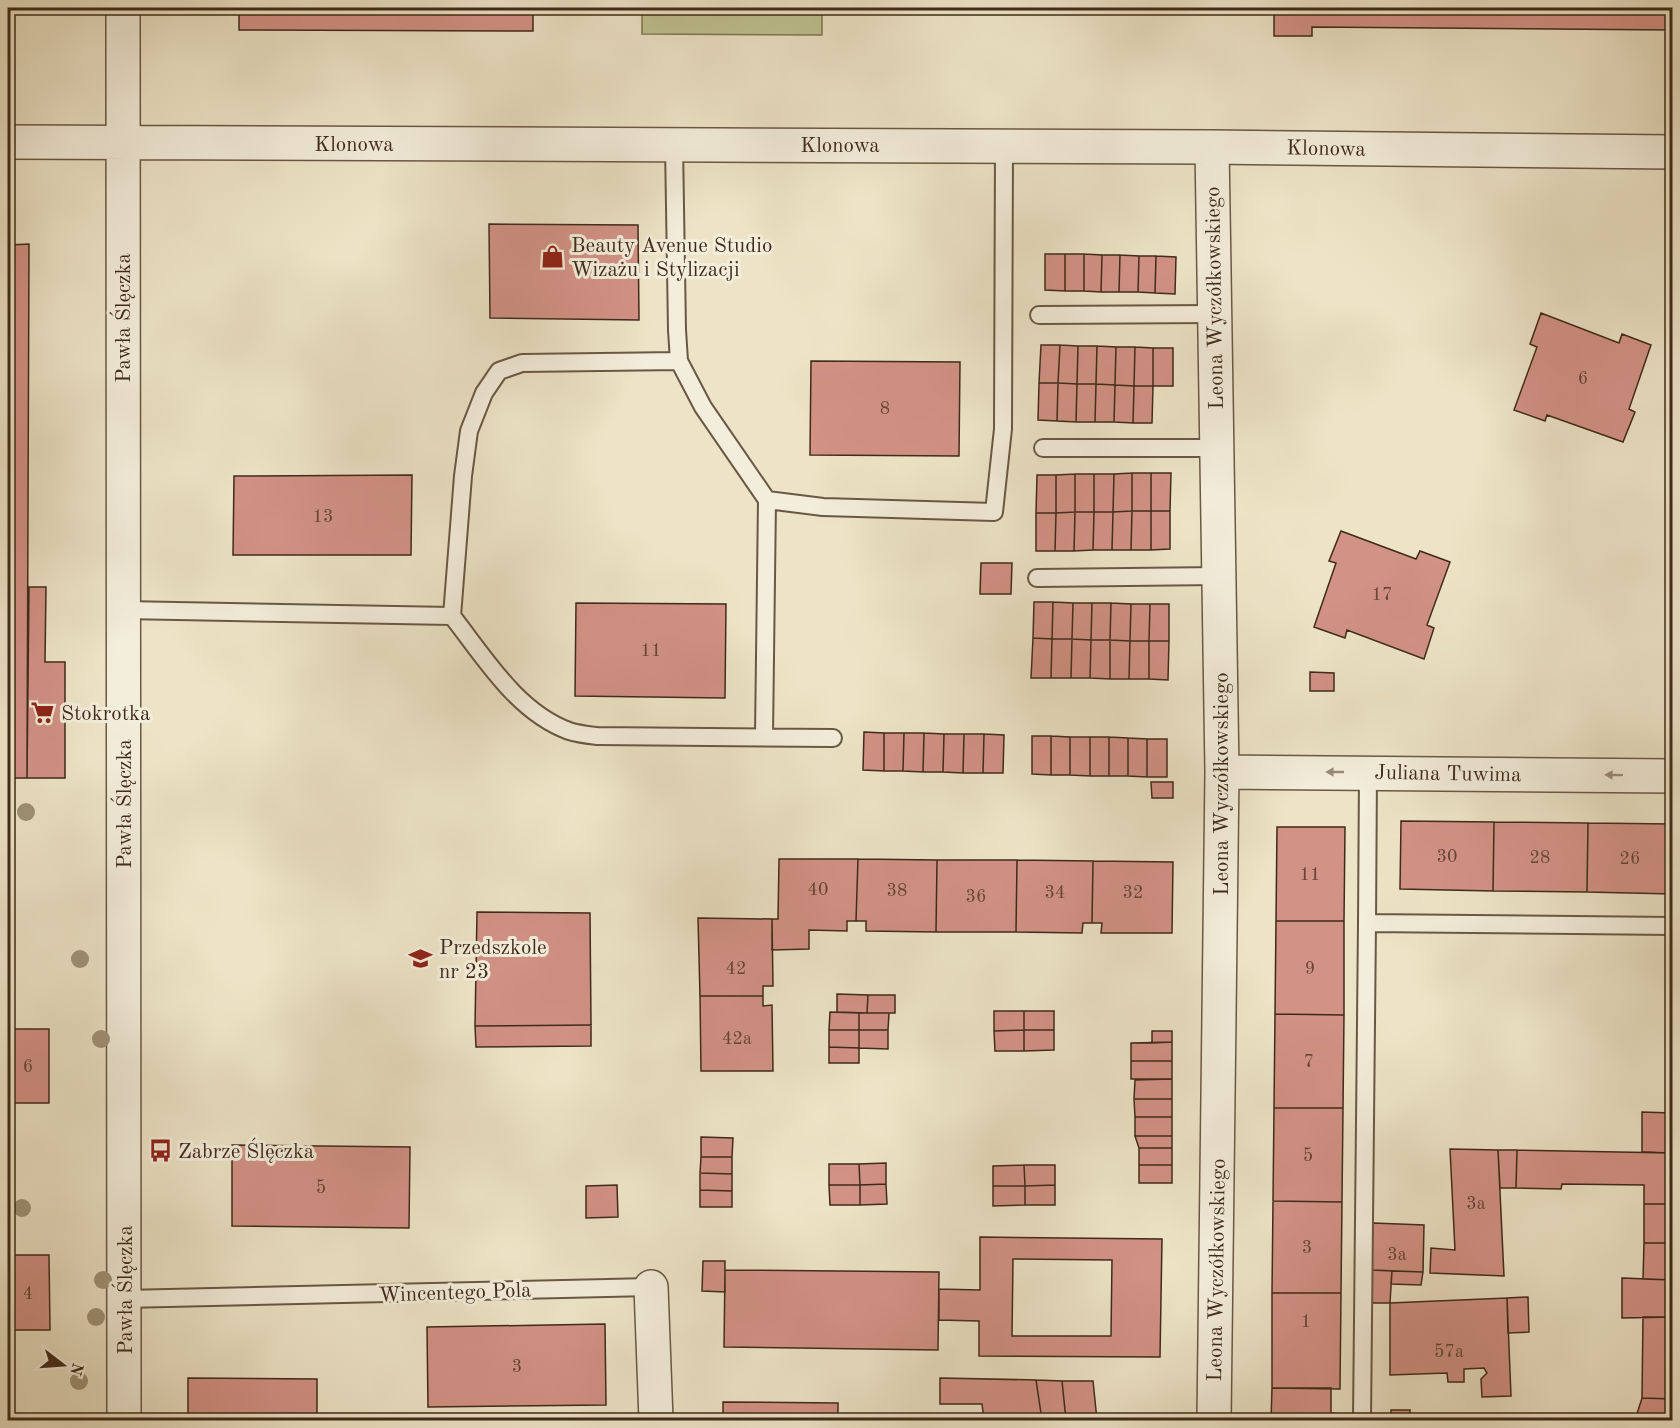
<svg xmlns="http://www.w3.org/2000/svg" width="1680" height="1428" viewBox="0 0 1680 1428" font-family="'Old Standard TT',serif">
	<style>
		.green { fill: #bfc291; stroke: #7f7655; stroke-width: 1.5 }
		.building { fill: #d29286; stroke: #3f2a19; stroke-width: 1.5; fill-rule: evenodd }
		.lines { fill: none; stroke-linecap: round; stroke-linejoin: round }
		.service-casing { stroke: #6a5844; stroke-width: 20 }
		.minor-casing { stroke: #6a5844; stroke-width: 36 }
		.service { stroke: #f3eddb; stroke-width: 16 }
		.minor { stroke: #f3eddb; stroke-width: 33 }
		.tree { fill: #9f9378 }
		.oneway { fill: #998c7a }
		.labels { text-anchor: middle; stroke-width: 6; stroke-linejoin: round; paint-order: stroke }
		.number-label { font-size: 18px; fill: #644434 }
		.street-label { font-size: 21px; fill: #3f2a19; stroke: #f3eddb }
		.poi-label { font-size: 21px; fill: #3f2a19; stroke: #f3eddb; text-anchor: start }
	</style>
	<rect width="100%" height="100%" fill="#ede4c7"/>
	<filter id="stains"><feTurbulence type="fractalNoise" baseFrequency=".00333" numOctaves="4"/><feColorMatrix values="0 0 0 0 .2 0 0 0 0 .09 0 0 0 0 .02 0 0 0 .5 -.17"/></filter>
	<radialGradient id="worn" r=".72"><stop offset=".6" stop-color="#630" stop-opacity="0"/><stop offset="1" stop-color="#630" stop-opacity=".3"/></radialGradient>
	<path class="green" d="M642,8H822V35L642,34Z"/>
	<path class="building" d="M239,8H533V31L239,30Z
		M1274,8H1672V30L1312,27V36H1274Z
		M489,224L638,225L639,320L490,318Z
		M29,244L27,778H8V245Z
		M1045,254H1065V291L1045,290Z
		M1065,254H1084V291H1065Z
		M1084,254L1102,255L1101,292L1084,291Z
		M1102,255H1120L1119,292H1101Z
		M1120,255L1139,256L1138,292H1119Z
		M1139,256H1156L1155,293L1138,292Z
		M1156,256L1176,257L1175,294L1155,293Z
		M1541,313L1619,343L1622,334L1651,345L1629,409L1635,412L1623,442L1547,415L1545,421L1514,410L1537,347L1530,344Z
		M1041,345H1060L1058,383H1039Z
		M1060,345L1078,346L1077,384L1058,383Z
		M1078,346H1097L1096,384H1077Z
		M1097,346L1116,347L1115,385L1096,384Z
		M1116,347H1135L1134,386L1115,385Z
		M1135,347L1153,348V386H1134Z
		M1153,348H1173V386H1153Z
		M811,361L960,362L959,456L810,455Z
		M1039,383H1058L1057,421L1038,420Z
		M1058,383L1077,384L1076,422L1057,421Z
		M1077,384H1096L1095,422H1076Z
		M1096,384L1115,385L1114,422H1095Z
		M1115,385L1134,386L1133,423L1114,422Z
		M1134,386H1153L1152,423H1133Z
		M1132,473V511L1113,512L1114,474Z
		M1132,473H1151V511H1132Z
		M1151,473H1171L1170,511H1151Z
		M1075,474H1094V512H1075Z
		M1075,474V512L1056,513V475Z
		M1094,474H1114L1113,512H1094Z
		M412,475L411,555H233L234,476Z
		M1037,475H1056V513H1036Z
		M1132,511L1131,550H1112L1113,512Z
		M1132,511H1151V550H1131Z
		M1151,511H1170V549L1151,550Z
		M1075,512L1074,551H1055L1056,513Z
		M1075,512H1094L1093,550L1074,551Z
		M1094,512H1113L1112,550H1093Z
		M1036,513H1056L1055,551H1036Z
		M1341,531L1416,559L1420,551L1450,562L1427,625L1434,628L1424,659L1347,630L1345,638L1314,627L1336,563L1329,561Z
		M981,563H1012L1011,594H980Z
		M29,587H46L45,662H65V778H27Z
		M1034,602H1053L1052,639L1033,638Z
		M1053,602L1073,603L1072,639H1052Z
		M576,603L726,604L725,698L575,696Z
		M1073,603H1092L1091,640L1072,639Z
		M1092,603H1111L1110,640H1091Z
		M1111,603L1131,604L1130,641L1110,640Z
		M1131,604H1150L1149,641H1130Z
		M1150,604H1169V641H1149Z
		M1033,638L1052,639L1051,678H1031Z
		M1052,639H1072L1071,678H1051Z
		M1072,639L1091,640L1090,678H1071Z
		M1091,640H1110V679L1090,678Z
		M1110,640L1130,641L1129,679H1110Z
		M1130,641H1149V679H1129Z
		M1149,641H1169L1168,680L1149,679Z
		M1310,672L1334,673V691H1310Z
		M864,732L884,733V771L863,770Z
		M884,733H904L903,771H884Z
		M904,733H924L923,772L903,771Z
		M924,733L944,734L943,772H923Z
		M944,734H964L963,773L943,772Z
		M964,734H984L983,773H963Z
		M984,734L1004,735L1003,773H983Z
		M1032,736H1051V775L1032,774Z
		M1051,736L1070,737V775H1051Z
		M1070,737H1090V776L1070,775Z
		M1090,737H1109V776H1090Z
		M1109,737L1128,738V776H1109Z
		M1128,738L1147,739V777L1128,776Z
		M1147,739H1167V777H1147Z
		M1151,782H1173V798H1152Z
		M1401,821L1494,822L1493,891L1400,889Z
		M1494,822L1588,823L1587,892L1493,891Z
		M1588,823L1672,824V894L1587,892Z
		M1277,827H1345L1344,921H1276Z
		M779,859H858L856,921H847V931L809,930V949L772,950V919H778Z
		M858,859L937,860L936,932L866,931V921H856Z
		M937,860H1017L1016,932H936Z
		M1017,860L1093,861L1092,923H1083L1082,933L1016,932Z
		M1093,861L1173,862L1172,933H1101L1102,923H1092Z
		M477,912L590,913L591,1025L475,1026Z
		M698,918L772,919L773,986H763V996H700Z
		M1276,921H1344V1015L1275,1014Z
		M837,994L868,995L867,1013L837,1012Z
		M868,995H895V1013H867Z
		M700,996H763V1006L772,1005L773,1071H701Z
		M994,1011H1024V1030L994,1031Z
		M1024,1011H1054V1030H1024Z
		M830,1012L859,1013V1030H829Z
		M859,1013H889L888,1030H859Z
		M1275,1014L1344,1015L1343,1108H1274Z
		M591,1025V1046L476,1047L475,1026Z
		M8,1029H49V1103H8Z
		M829,1030H859V1048L829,1047Z
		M859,1030H888V1049L859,1048Z
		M1024,1030H1054V1050L1024,1051Z
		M1024,1030V1051H995L994,1031Z
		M1152,1031H1172V1042L1152,1043Z
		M1172,1042V1061H1131V1043Z
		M829,1047L859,1048V1063H829Z
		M1131,1061H1172V1079H1131Z
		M1172,1079V1099H1134L1135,1080Z
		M1134,1099H1172V1117H1135Z
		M1274,1108H1343L1342,1202L1273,1201Z
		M1642,1112L1672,1113V1153L1642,1152Z
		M1135,1117H1172V1136H1135Z
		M1135,1136H1172V1148H1139Z
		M701,1137L733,1138L732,1157H701Z
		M232,1145L410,1147L409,1228L232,1226Z
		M1139,1148H1172V1165H1139Z
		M1450,1149L1498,1150L1504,1276L1430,1273L1431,1248L1455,1250Z
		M1498,1150H1517L1516,1188H1500Z
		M1517,1150L1672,1153V1204H1644V1185L1562,1184L1561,1189L1516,1188Z
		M701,1157H732V1174L700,1173Z
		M886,1163V1184L860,1185L859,1164Z
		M829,1164H859L860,1185H829Z
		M1024,1165L1025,1186H993V1166Z
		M1024,1165H1055V1185L1025,1186Z
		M1139,1165H1172V1183H1139Z
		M700,1173L732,1174V1191L700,1190Z
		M886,1184L887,1204L860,1205V1185Z
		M617,1185L618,1217L586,1218V1186Z
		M829,1185H860V1205H830Z
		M1055,1185V1205H1025V1186Z
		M993,1186H1025V1205L993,1206Z
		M700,1190L732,1191V1207H700Z
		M1273,1201L1342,1202L1341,1293H1272Z
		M1644,1204H1672V1243H1644Z
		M1373,1223L1424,1225L1423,1272L1371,1270Z
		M980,1237L1162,1239L1160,1357L979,1356V1321L939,1320V1289L980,1290ZM1013,1259L1112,1260L1111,1336H1012Z
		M1644,1243H1672V1280L1643,1279Z
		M8,1255H49L50,1330H8Z
		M703,1261H725V1292L702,1291Z
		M725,1270L939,1272L938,1350L724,1347Z
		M1371,1270L1392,1271L1390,1303H1371Z
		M1392,1271L1423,1272L1421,1285L1391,1284Z
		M1622,1278L1672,1280V1317L1622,1318Z
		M1272,1293H1341L1340,1389L1272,1388Z
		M1528,1297L1529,1332L1508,1333L1507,1298Z
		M1507,1298L1511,1396L1482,1397L1481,1379L1487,1373L1484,1368L1464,1369V1382H1448L1447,1373L1390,1375V1303Z
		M1643,1317H1672V1399L1642,1398Z
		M605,1324L606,1405L428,1407L427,1327Z
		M188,1378L317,1379V1420H188Z
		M940,1378L1036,1380L1042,1420H984L982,1404H940Z
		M1036,1380L1062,1381L1066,1420H1042Z
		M1062,1381H1093L1097,1420H1066Z
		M1272,1388H1331V1413L1340,1414V1420H1271Z
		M1642,1398L1672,1399V1420H1635Z
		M723,1402L838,1403V1420H723Z
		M1391,1410H1410V1420H1391Z"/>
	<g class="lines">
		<defs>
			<path id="service" d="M674,145L677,330L679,361L703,407L767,500L764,736
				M1039,315L1215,314
				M679,361L522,363L499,371L484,393L469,431L463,476L452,616C485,658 517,712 569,731C578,734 588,735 597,736L833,738
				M1043,448H1217
				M767,500L823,507L994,512L1003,429L1004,146
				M1037,578L1219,576
				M124,610L452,616
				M1368,772L1367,923L1672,926
				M124,1299L651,1287
				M1362,1420L1367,923"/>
			<path id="minor" d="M123,8L124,1420
				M8,142L1212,147L1672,152
				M1212,147L1222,772L1214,1420
				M1222,772L1672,776
				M651,1287L656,1420"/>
		</defs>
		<use href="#service" class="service-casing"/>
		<use href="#minor" class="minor-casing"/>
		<use href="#service" class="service"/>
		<use href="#minor" class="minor"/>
	</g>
	<g class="tree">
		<circle cx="26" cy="812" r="9"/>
		<circle cx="80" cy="959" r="9"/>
		<circle cx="101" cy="1039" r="9"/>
		<circle cx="22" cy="1208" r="9"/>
		<circle cx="103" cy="1280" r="9"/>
		<circle cx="96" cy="1317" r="9"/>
		<circle cx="79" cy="1381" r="9"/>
	</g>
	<defs><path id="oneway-solid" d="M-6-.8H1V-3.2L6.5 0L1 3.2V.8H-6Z" transform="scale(1.5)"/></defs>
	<g class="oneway">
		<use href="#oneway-solid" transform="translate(1335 772) rotate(-180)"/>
		<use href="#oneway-solid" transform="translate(1614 775) rotate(-179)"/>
	</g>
	<defs>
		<symbol id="shop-bare" viewBox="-9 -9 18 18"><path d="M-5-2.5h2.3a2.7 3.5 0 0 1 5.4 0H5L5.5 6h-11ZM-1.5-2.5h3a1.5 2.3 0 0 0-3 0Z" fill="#8f2418" stroke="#f3eddb" stroke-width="2.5" paint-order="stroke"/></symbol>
		<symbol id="supermarket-bare" viewBox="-9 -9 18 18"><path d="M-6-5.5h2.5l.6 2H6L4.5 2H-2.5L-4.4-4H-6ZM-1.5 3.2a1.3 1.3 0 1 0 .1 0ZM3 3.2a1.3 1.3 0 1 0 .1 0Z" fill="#8f2418" stroke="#f3eddb" stroke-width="2.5" paint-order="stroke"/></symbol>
		<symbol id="school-bare" viewBox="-9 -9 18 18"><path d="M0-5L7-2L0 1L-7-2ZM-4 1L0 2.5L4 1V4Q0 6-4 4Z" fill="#8f2418" stroke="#f3eddb" stroke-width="2.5" paint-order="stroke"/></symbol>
		<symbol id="bus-bare" viewBox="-9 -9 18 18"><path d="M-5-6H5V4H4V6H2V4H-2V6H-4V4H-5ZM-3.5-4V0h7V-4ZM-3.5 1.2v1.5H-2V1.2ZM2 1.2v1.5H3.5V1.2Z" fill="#8f2418" stroke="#f3eddb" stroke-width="2.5" paint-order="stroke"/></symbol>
	</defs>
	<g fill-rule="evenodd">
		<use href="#shop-bare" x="536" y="240" width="33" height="33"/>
		<use href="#supermarket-bare" x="26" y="696" width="33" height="33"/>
		<use href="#school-bare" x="404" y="942" width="33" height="33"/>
		<use href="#bus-bare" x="144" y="1134" width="33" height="33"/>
	</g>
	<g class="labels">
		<g class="number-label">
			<text x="1583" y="384">6</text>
			<text x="885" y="414">8</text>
			<text x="323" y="522">13</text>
			<text x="1382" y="600">17</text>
			<text x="651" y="656">11</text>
			<text x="1447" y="862">30</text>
			<text x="1540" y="863">28</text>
			<text x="1630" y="864">26</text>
			<text x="1310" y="880">11</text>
			<text x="818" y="895">40</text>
			<text x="897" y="896">38</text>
			<text x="1055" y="898">34</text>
			<text x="1133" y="898">32</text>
			<text x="976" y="902">36</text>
			<text x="736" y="974">42</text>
			<text x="1310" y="974">9</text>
			<text x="737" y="1044">42a</text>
			<text x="1309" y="1067">7</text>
			<text x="28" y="1072">6</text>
			<text x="1308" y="1161">5</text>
			<text x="321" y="1193">5</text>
			<text x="1476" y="1209">3a</text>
			<text x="1307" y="1253">3</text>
			<text x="1397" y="1260">3a</text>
			<text x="28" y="1299">4</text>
			<text x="1306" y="1327">1</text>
			<text x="1449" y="1357">57a</text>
			<text x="517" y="1372">3</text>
		</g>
		<g class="street-label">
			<text x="354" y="151">Klonowa</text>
			<text x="840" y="152">Klonowa</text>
			<text transform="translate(1326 148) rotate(1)" y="7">Klonowa</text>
			<text transform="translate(1214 298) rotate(-91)" y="7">Leona Wyczółkowskiego</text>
			<text transform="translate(123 318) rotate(-90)" y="7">Pawła Ślęczka</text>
			<text transform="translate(1448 773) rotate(1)" y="7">Juliana Tuwima</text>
			<text transform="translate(1221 784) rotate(-90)" y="7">Leona Wyczółkowskiego</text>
			<text transform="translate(124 804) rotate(-90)" y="7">Pawła Ślęczka</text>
			<text transform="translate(1216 1270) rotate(-89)" y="7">Leona Wyczółkowskiego</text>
			<text transform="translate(125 1290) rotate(-90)" y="7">Pawła Ślęczka</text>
			<text transform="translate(455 1292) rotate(-2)" y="7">Wincentego Pola</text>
		</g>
		<g class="poi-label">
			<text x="571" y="252">Beauty Avenue Studio<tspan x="571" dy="24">Wizażu i Stylizacji</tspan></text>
			<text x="61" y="720">Stokrotka</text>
			<text x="439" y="954">Przedszkole<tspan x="439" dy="24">nr 23</tspan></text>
			<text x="178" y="1158">Zabrze Ślęczka</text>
		</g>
	</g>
	<rect width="1680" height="1428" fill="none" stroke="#ede4c7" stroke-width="30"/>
	<rect x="9" y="9" width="1662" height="1410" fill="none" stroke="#3f2a19" stroke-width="3"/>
	<rect x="15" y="15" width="1650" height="1398" fill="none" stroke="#3f2a19" stroke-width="1.5"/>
	<g transform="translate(63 1365) rotate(107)" stroke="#f3eddb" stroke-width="4.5" paint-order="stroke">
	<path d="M0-4.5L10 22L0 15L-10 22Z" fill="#3f2a19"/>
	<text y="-9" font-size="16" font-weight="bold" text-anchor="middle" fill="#3f2a19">N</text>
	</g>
	<rect width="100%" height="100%" filter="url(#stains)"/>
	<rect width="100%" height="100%" fill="url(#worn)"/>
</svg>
